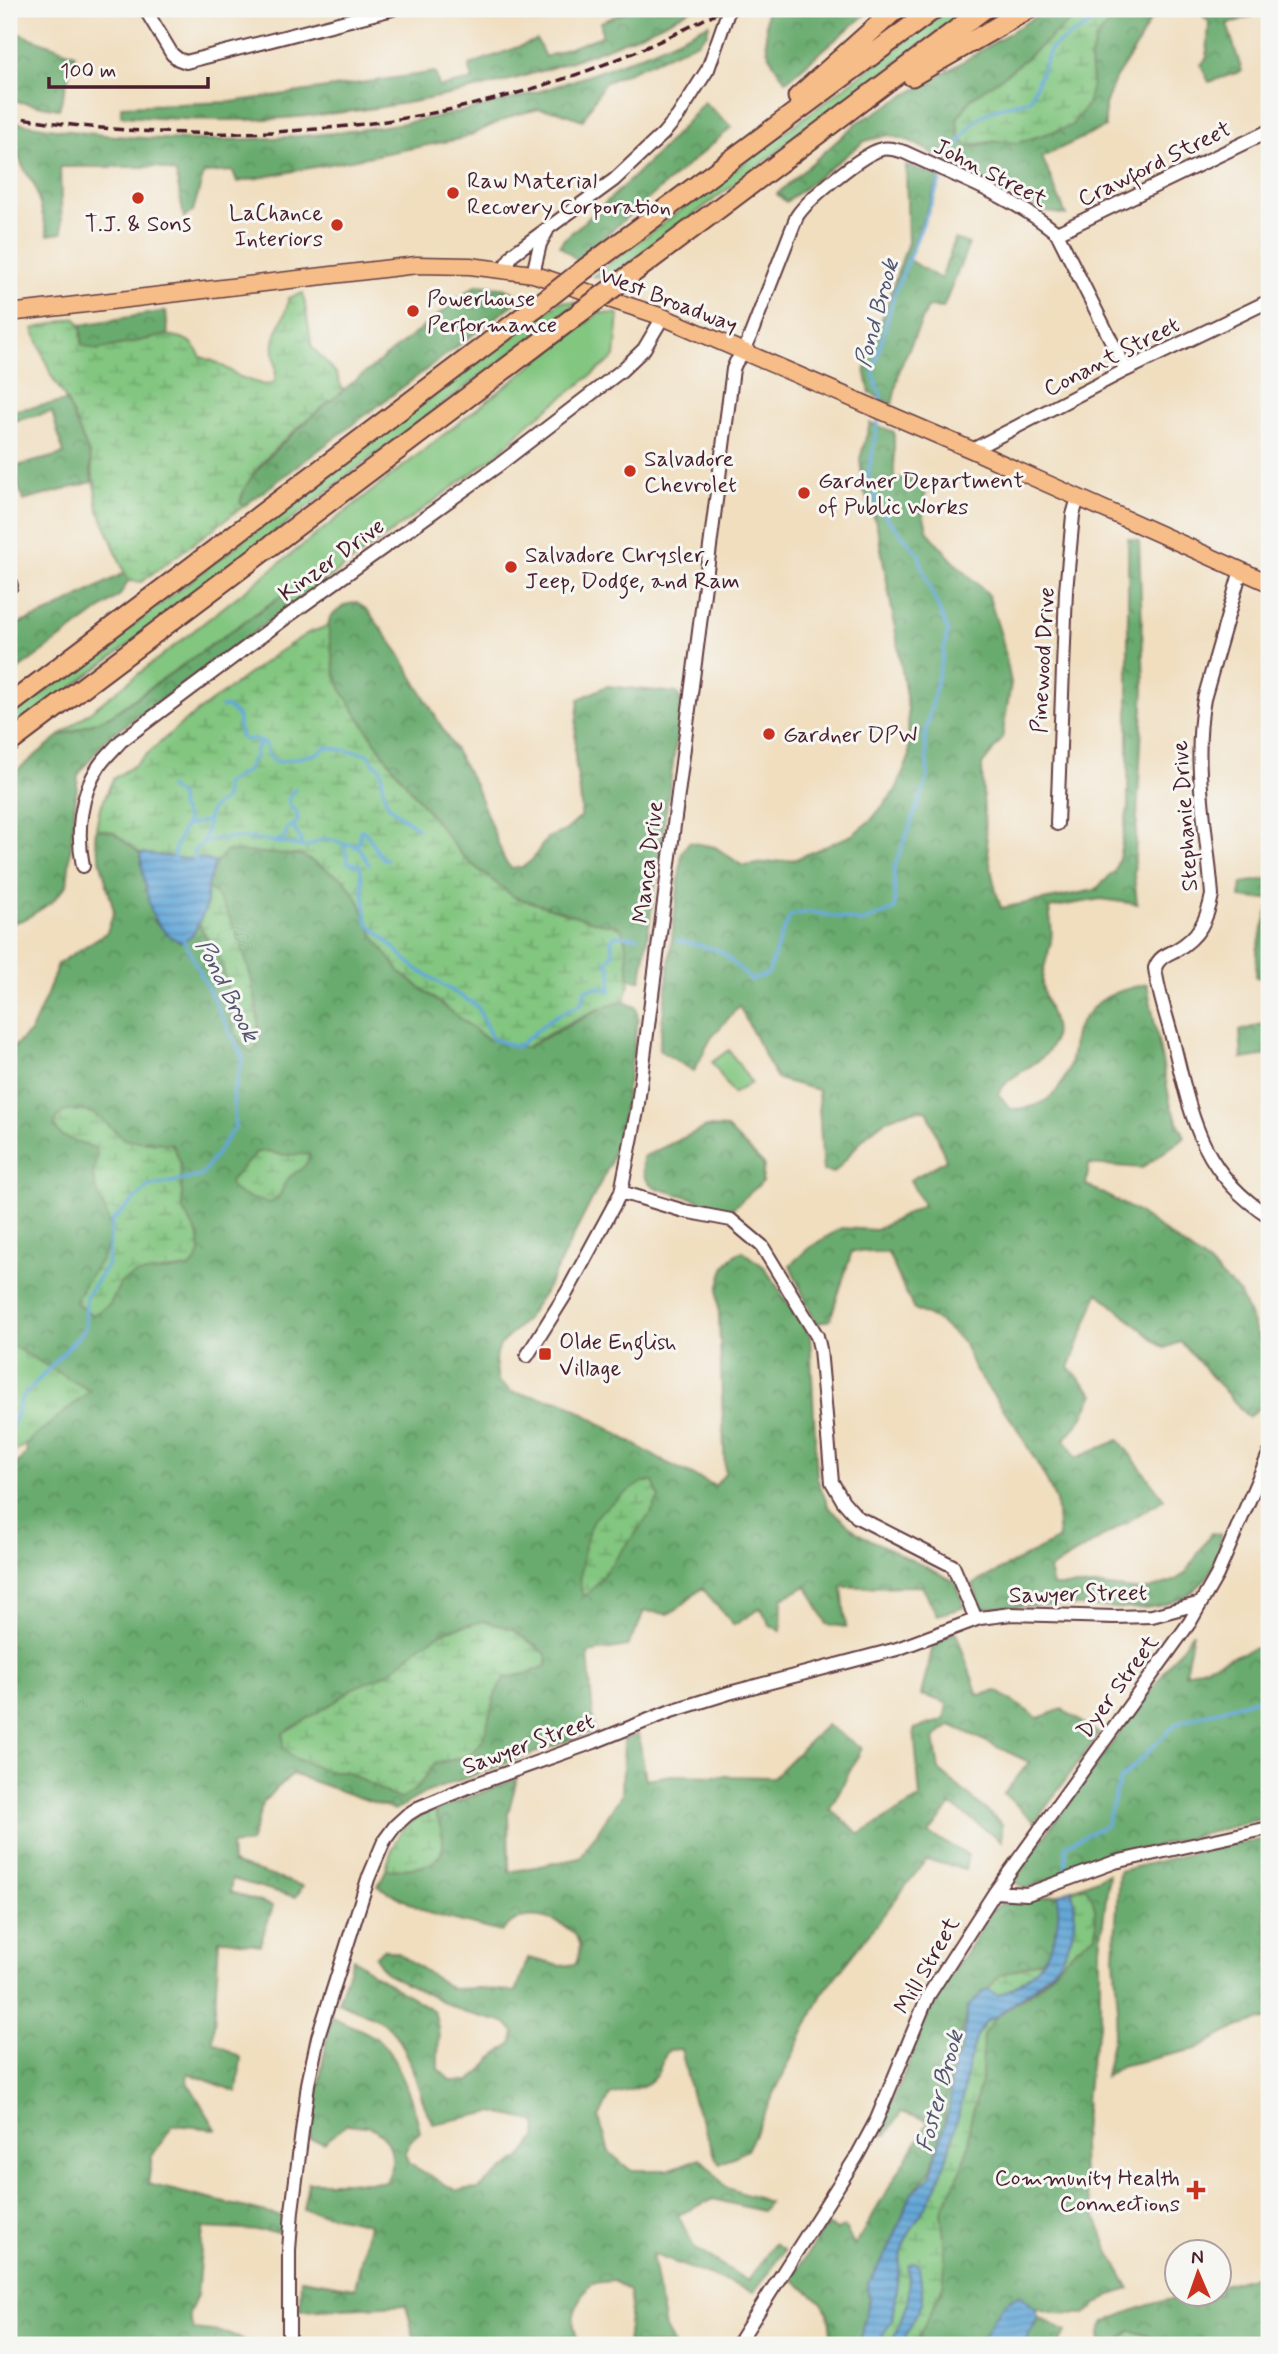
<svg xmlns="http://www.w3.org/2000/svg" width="1278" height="2354" viewBox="0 0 1278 2354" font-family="Mynerve,sans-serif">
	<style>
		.grass { fill: #82c680; stroke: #667256; stroke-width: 2 }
		.forest { fill: url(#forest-crowns); stroke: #5a654c; stroke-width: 2 }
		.wetland { fill: url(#wetland-marsh); stroke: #667256; stroke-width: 2 }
		.park { fill: url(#park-tufts); stroke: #667256; stroke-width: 2 }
		.water { fill: url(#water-rules); stroke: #566382; stroke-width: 2 }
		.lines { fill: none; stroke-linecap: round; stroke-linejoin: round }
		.stream { stroke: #63a7d8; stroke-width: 3.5 }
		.minor-casing { stroke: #633c41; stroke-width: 16 }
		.major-casing { stroke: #633c41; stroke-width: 19 }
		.highway-casing { stroke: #633c41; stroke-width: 23 }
		.minor { stroke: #fff; stroke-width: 12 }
		.major { stroke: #f7bd88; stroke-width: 16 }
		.highway { stroke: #f7bd88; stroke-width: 19 }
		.rail { stroke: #4a1f2b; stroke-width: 3.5; stroke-dasharray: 10 5; stroke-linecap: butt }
		.highway-bridge-casing { stroke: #633c41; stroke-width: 23; stroke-linecap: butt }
		.highway-bridge { stroke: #f7bd88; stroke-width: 19 }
		.poi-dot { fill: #c8321e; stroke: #f6f6f2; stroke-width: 2.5 }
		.labels { text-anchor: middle; stroke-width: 6; stroke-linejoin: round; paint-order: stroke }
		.street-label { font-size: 23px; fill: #4a1f2b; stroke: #f6f6f2 }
		.poi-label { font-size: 23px; fill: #4a1f2b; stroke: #f6f6f2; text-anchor: start }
		.water-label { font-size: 24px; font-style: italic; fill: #545570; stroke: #f6f6f2 }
	</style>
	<defs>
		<pattern id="forest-crowns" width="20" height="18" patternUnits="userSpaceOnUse" patternTransform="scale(1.75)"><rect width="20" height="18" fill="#69ab6e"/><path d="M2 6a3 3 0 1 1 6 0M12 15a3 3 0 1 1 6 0" fill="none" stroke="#588b5b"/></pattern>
		<pattern id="wetland-marsh" width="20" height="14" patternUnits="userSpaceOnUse" patternTransform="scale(1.75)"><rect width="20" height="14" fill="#82c680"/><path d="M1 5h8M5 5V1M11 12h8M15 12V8" fill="none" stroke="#6ca069"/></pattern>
		<pattern id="park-tufts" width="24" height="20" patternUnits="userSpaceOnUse" patternTransform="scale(1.75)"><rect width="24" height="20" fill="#82c680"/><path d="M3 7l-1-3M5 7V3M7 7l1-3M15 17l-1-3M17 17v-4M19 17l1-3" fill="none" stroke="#6ca069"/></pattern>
		<pattern id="water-rules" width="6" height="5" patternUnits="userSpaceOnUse" patternTransform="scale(1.75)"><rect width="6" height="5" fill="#63a7d8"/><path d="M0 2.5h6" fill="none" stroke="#5487af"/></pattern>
	</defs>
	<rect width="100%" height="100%" fill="#f6f6f2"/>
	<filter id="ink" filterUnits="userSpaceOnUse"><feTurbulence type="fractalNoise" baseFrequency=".0143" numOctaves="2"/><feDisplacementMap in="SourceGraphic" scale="14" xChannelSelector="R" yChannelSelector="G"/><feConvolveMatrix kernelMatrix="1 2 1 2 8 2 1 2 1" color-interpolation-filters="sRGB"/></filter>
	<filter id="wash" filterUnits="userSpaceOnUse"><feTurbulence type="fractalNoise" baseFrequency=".00686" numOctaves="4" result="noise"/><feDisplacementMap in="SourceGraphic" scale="28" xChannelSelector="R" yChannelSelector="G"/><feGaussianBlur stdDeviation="1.57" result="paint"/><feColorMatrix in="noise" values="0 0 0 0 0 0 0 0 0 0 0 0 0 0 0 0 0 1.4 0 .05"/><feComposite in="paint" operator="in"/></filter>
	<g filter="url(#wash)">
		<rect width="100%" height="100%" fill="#f0debf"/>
		<path class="grass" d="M949,9H968L608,279L593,276Z
			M561,301L578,303L356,469L184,604L9,734V717L97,653L370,443Z
			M599,313L619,314L615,357L528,424L498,454L291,606L282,595L110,716L58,737Z
			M729,1050L751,1083L733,1094L712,1062Z
			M1131,2330L1175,2345H1115Z"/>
		<path class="forest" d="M632,9H692C567,75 425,107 285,118C230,122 175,119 121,116V106L231,102L435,72L439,87L473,80L469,65L537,40L545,57L602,36L601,22Z
			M766,9H872L786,81C762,51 766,45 766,9Z
			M1048,9H1091L1068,23L1012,70L972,98L957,119L975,146L996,141L1017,143L1071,126L1087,104L1092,84L1090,60L1096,38L1123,9H1156L1136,47L1115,79L1105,105V127L1042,157L1066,215L1048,212L1031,205L910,141L889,135L865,141L786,202L777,194L857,123L946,72Z
			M1197,9H1254L1253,16L1227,24L1242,71L1209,82L1201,65L1207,57L1209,22Z
			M709,24L707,33L698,42L604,83L583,120L557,111L539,109L514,115L464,138L237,182L233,171L204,173L193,211L184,218L176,173L158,167H60L62,233L48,235L35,186L24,169L11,139H9V121C238,166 501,129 709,24Z
			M9,30L75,54L59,109L9,100Z
			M704,102L732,127L577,260L560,246L562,241C613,197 661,154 704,102Z
			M906,166L940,176L907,259L941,279L955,239L969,244L943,308L928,307L900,368L892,405L870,393L865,369L908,242Z
			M476,285L502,287L523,297L244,506L240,503L247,482L271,454L327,403Z
			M166,311L168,335L97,350L82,345L81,325Z
			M67,401L90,456L92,482L23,501L13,467L64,454L52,412L9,422V411Z
			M870,423L894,432V478L928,481L922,510L928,532L954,562L988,594L1002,639L1011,683L1002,739L982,765C983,813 986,862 1001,908L1095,890L1115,871L1120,854L1128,808V538L1139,541L1144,687L1134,875L1137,904L1101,899L1049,908C1050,918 1053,930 1051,940C1049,955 1042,968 1042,983C1043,1002 1060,1023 1053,1042C1044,1067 1008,1071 999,1094L1010,1109C1048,1109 1065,1090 1072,1055C1074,1046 1073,1036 1077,1028C1097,996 1113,992 1147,984L1171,1107L1185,1137L1142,1168L1089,1164L1086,1185L1136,1211L1209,1264L1240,1294L1260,1341L1269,1347V1400L1248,1417L1181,1342L1164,1348L1098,1293L1069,1368L1094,1394L1081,1420L1065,1439L1076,1458L1119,1440L1164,1499L1049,1570L1053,1586H1100L1143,1591L1174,1581L1186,1573L1211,1533L1220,1534C1222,1549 1218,1561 1209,1574C1175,1625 1107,1604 1055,1605C1030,1605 1005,1607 980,1608L973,1584L1059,1539L1056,1501L1044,1475L1015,1425L975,1370L963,1342L940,1322L913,1308L888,1253L852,1251L830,1320L816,1324L790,1265L809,1248L841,1228L876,1230L923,1205L910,1180L946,1160L927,1110C878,1111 863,1140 834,1173L823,1171L818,1090L777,1079L739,1006L711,1038L694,1071L659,1050L682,852L689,842L715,847L743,866L796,859L852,835L872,819L896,790L909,758L908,709L895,627L877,526L863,488L860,459Z
			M126,572L128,581L120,595L9,676V627L48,613Z
			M283,595L291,606L105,740L78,775L67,885L52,902L25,919L9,924V777L58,737L110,716Z
			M357,602L368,611L399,653L475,785L505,861L511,868L523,867L532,860L547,838L565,831L581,817C583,797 576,776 575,756C574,737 577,718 579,699L607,686L677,693L682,702L641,980H633L628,976L627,950L618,926L599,923L514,897L465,859L386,758L343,693L335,674L327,631L330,617L345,605Z
			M96,829L113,832L140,853L149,901L156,924L192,936L206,908L207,887L216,861L227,851L301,855L345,880L359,901L375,938L400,972L487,1039L527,1047L606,1006L624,1002L636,1007L638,1018L623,1116L610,1164L547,1288L527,1318L500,1345L495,1360L498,1381L511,1392L564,1402L661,1460L715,1486L725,1474L718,1291C721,1273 725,1258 743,1251L764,1267L810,1336L817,1478L829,1508L859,1534L954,1581L965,1607L937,1615L922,1586L842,1587L846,1627L827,1624L807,1586L782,1598L781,1631L770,1625L761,1608L734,1625L702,1588L680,1607L668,1614L644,1611L637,1629L627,1646L588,1653L594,1731L425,1793L395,1810L292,1774L264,1801L250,1843L231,1845L232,1863L303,1886L296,1897L232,1879L230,1892L273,1906L260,1945L219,1939L213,2042L241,2058L237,2092L188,2073L187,2081L216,2129L173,2125L152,2156L148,2184L287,2218L283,2232L203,2228L197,2295L189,2314L193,2329L229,2333L251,2345H9V1471L27,1453L9,1392V1046H15L31,1031L46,997L58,964L107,932L114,911L95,840Z
			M1269,879V899L1240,898L1242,883Z
			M1269,907V1055L1242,1059L1240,1031L1268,1022L1267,978L1256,977L1257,951Z
			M706,1127L727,1128L764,1165L762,1182L732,1209C716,1208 704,1202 689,1197C664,1189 639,1192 643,1157Z
			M956,1632L978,1695L997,1691L1038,1718L1062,1709L1099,1734L1035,1822L1004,1794L1029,1762L951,1725L934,1738L939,1770L1002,1824V1841L951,1805L929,1834L968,1855L965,1869L926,1860L822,1994L747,2150L720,2164L716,2158L692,2097L681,2049L669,2050C663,2056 663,2062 659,2070C651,2089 628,2090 610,2095L599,2118L609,2152L630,2170H668L700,2158L727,2188L769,2202L762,2211L713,2199L678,2215L694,2248L748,2281L774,2244L784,2250L754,2292L652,2254L665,2329L674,2345H627L631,2307L629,2291L614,2281L591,2283C575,2307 567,2317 580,2345H400L415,2341L406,2305L300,2310L301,2279L355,2288L369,2224L303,2209L308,2182H385C398,2164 393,2135 369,2127C362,2125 354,2125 347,2124L324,2143L309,2139L331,2017C346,2024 363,2029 376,2038C397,2053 415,2107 420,2132L412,2139L405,2152L408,2163L457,2191L477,2189L521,2157L536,2138L537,2122L493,2112L433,2124C416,2095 415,2055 391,2029C382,2019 351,2008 338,2002L353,1958L372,1973L434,2011C442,2035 437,2045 438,2069L451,2081H470L481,2072L491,2059L512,2043L515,2033L506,2023L463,2012L386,1973L375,1957L383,1949L398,1953L452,1989L480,1988L516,1992L528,1958L561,1966L576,1964C579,1955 582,1946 576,1937C564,1919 533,1911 514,1921C509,1923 505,1929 501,1932L428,1913L378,1886L386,1870C408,1868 442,1871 443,1842C444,1832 437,1820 435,1810L517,1779L508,1813L509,1872L580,1858L622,1794L624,1740L638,1734L646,1779L671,1775L773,1777L826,1725L862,1748L830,1809L860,1834L920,1798L914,1729L944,1720L947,1703L921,1695L934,1642Z
			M1193,1632L1185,1674L1269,1643V1817L1091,1863L1026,1889L1015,1882L1017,1874Z
			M1267,1839L1269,1842V1875L1265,1892V1918L1269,1940V2018L1237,2027L1196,2049L1120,2066L1105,2077L1118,2009L1114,1957L1119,1871L1226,1845Z
			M1109,1874L1100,1947V2027L1091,2057L1087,2091L1082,2144L1083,2184L1109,2251L1130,2289L1111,2295L1085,2314L1055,2313L1035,2308L1020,2295C1001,2301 988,2329 979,2345H901L919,2266L986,2021C1012,2003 1054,1985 1064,1952C1069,1935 1070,1915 1074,1898L1072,1889Z
			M1058,1895C1060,1922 1057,1943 1040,1966L967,2015L961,2051L953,2065L945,2124L930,2177L912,2193L889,2249L868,2284L869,2300L860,2345H826C834,2334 830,2315 822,2303C815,2295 800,2287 792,2278L826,2225L837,2230L844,2227L855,2245L929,2121L901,2112L886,2135L876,2134L902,2079L937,1991L967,1951L991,1911L1001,1904Z
			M1269,2272V2345H1175L1131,2330L1125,2334L1117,2344H1101L1100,2333L1104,2323C1141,2305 1178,2294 1218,2294L1219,2286Z
			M1038,2316L1066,2332L1058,2345H1024Z"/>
		<path class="wetland" d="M1091,9H1123L1096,38L1090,60L1092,84L1087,105L1071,126L1017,143L996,141L967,146L959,136L957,119L972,98L1012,70L1068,23Z
			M303,293L312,347L336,373L343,391C314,414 245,466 240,503L244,506L141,582L128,581L98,508L90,456L67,401L51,375L33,329L75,318L81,325L82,345L97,350L168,335L182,338L192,343L201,357L218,363L240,377L264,385L274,383C279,370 272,355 274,342C277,325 288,315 288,298Z
			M328,626L335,674L343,693L386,758L465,859L514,897L599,923L618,926L622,930L627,950L629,985L624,1002C589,1009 557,1029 527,1047H517L487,1039L400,972L375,938L359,901L345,880L301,855L227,851L215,863L202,858L186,859L140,853L113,832L96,829L99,811L113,779L136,764L180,725L277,653L308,633Z
			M207,887C237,910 262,1001 258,1039C258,1044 255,1049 252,1053C222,1031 233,993 221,962C216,949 206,936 198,924L206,908Z
			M80,1110L95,1114L126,1140L172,1144L180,1161L183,1210L199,1237L200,1254L191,1268L136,1274L121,1282L110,1304L93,1315L76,1304C81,1278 111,1259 110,1231C110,1212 94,1194 93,1174C93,1164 100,1158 95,1148L62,1136L54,1126C58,1111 65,1111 80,1110Z
			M268,1151L281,1155L309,1154C308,1170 295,1170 287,1180C279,1191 285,1195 270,1203C256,1200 239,1197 230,1185L231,1180L257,1152Z
			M643,1482H653L659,1497L651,1513L589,1593L583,1596C576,1584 586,1531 594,1519C600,1510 632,1489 643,1482Z
			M484,1621L512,1629L546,1654L548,1665L530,1673L504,1678L495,1695L483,1740L469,1756L435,1764L416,1789L401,1799L390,1795L345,1771H327L294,1758L283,1748V1733L335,1702L353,1688L389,1673L421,1645L448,1630Z
			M435,1810C437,1820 444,1832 443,1842C443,1871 408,1868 386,1870C394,1838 402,1820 435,1810Z
			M1078,1887L1086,1888C1097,1901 1096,1918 1096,1935L1076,1948L1032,1991L996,2017L983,2034L982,2077L970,2123L969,2144L963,2166L941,2212L945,2248L944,2284L915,2345H860L869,2300L868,2284L889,2249L912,2193L931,2169L945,2124L944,2106L962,2027L967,2015L999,1976L1046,1958L1058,1947L1066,1897Z"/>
		<path class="park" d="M9,1344L90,1391L9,1457Z"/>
		<path class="water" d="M140,853L186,859L202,858L215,863L207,887L206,908L192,936L181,942C146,929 146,886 140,853Z
			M1072,1889C1086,1957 1041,1981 996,2017L986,2021L977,2036L967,2069L962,2102L947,2157L936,2188L905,2241L901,2253L892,2320L877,2345H860L869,2300L868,2284L889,2249L912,2193L930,2177L949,2109L953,2065L961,2051L968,2007L983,1992L989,1990L997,1995C1008,1992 1016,1986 1025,1979C1053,1955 1060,1931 1058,1895Z
			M914,2262L919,2266L923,2301L901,2345H891L908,2303L909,2266Z
			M1020,2295L1035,2308L1038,2316L1024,2345H979C989,2327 999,2301 1020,2295Z"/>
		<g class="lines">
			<path class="stream" d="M950,158C977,113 979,112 1030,100L1051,48L1103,16L1108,9
				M880,405L881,397L873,373L894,295L941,179
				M221,707H227L238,716L240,736L245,740L256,739L260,745
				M169,788L180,796V806L187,820L175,848L174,860
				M186,826L207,820
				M293,827L301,840L300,846
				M203,841C210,830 204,815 215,806C218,803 222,802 225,799V784L247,771L250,762L256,756L255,750L261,742L265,743L268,754L274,761L279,762L316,754L326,747L368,754L374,763L381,768C385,811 385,803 417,828
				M274,843L285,837L287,828L294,825L298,820L297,812L290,807L289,798L295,789
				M345,844L357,845L360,841V831L363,830C373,839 377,857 387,860
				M354,846L360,849L369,865
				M196,861L193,853C206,826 280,843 305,847C313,846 314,843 321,840C327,838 339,842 344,844L348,863L360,865L367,922L415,968L477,1006L492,1039L517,1047L552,1018L582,1003L585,990L598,987L610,991L611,970L607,962L613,954L611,940L616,935L637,937
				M677,940L721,951L751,980L768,974L781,936L791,915L812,912L862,922L895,909L894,868L928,778L925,735L948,632L923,570L919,554L880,510L868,475L879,416
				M9,1436L21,1399L85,1329L86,1296L107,1266L112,1221L148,1187L201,1176L235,1127L233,1093L243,1058L182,937
				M1066,1876V1845L1106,1825L1120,1780L1177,1723L1269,1695"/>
		</g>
	</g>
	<g filter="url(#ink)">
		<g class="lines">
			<defs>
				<path id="minor" d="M145,9L172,54L178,59L186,62L393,9
					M1057,233L1269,131
					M503,269L514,253L614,180L663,134L678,116L708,69L729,9
					M533,274L540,244L547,231
					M972,450L1126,370L1269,301
					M1241,570L1204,699C1192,764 1207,830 1212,895C1207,920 1199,937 1176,950C1166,955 1159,957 1155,968C1158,992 1167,1017 1173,1041C1191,1114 1200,1173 1269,1216
					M9,579L11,586
					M1057,824L1066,591L1073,515L1078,498
					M83,866C76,832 80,795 99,766C105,757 114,749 121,741L288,616L500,464L621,371L644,349L663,317
					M621,1192L684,1211L731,1220L762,1246L817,1336L820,1349L832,1482L843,1501L857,1517L953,1566L976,1619
					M527,1356L567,1292L621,1192L637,1111L733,369L736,362L744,352L797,216C809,198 862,154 882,149C890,147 896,150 904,152C955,176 1012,196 1057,233L1126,370
					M995,1892L1027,1894L1115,1862L1269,1828
					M289,2345V2250L292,2211L308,2084L318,2037L368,1879L384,1841L395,1826L407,1815L418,1808L473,1785L594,1742L671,1711L729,1693L897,1649L980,1618L1011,1614L1114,1617L1152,1616L1201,1603
					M737,2345L857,2156L877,2119L928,1996L995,1892L1190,1622L1217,1575L1269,1454"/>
				<path id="major" d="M9,313L417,265L470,266L533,274L663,317L972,450L1269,583"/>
				<path id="highway" d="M912,76L1028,9
					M798,97L896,9
					M586,268L934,9
					M626,278L984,9
					M9,705L536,307
					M9,743L570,320"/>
			</defs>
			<use href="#minor" class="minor-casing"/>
			<use href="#major" class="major-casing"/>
			<use href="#highway" class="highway-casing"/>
			<use href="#minor" class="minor"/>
			<use href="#major" class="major"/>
			<use href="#highway" class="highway"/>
			<path class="rail" d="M9,116C248,156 508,129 723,9"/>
			<defs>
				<path id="highway-bridge" d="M536,307L586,268
					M570,320L626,278"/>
			</defs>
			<use href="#highway-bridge" class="highway-bridge-casing"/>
			<use href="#highway-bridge" class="highway-bridge"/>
		</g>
	</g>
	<g class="poi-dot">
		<circle cx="453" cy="193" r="7"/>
		<circle cx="138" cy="198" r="7"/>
		<circle cx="337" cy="225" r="7"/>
		<circle cx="413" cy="311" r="7"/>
		<circle cx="630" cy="471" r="7"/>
		<circle cx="804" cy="493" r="7"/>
		<circle cx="511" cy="567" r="7"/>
		<circle cx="769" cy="734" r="7"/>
		<rect x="538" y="1347" width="14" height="14" rx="3.5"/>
		<path d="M1192.5 2179.5h7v7h7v7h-7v7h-7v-7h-7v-7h7z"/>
	</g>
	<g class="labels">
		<g class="street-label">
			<text transform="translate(1154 163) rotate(-26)" y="8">Crawford Street</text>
			<text transform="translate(991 172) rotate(27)" y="8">John Street</text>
			<text transform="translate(669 299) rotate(21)" y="8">West Broadway</text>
			<text transform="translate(1111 356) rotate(-27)" y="8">Conant Street</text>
			<text transform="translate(331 559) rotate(-36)" y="8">Kinzer Drive</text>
			<text transform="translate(1042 660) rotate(-87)" y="8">Pinewood Drive</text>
			<text transform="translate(1184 816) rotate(-94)" y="8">Stephanie Drive</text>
			<text transform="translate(647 862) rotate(-83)" y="8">Manca Drive</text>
			<text transform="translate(1078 1593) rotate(-1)" y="8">Sawyer Street</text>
			<text transform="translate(1117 1686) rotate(-54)" y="8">Dyer Street</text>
			<text transform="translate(528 1743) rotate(-20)" y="8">Sawyer Street</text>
			<text transform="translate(926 1965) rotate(-60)" y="8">Mill Street</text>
		</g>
		<g class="poi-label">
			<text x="467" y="188">Raw Material<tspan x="467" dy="26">Recovery Corporation</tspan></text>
			<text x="323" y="220" text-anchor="end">LaChance<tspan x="323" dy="26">Interiors</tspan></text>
			<text x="138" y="231" text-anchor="middle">T.J. &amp; Sons</text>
			<text x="427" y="306">Powerhouse<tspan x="427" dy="26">Performance</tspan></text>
			<text x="644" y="466">Salvadore<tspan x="644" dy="26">Chevrolet</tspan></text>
			<text x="818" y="488">Gardner Department<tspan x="818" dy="26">of Public Works</tspan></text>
			<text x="525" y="562">Salvadore Chrysler,<tspan x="525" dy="26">Jeep, Dodge, and Ram</tspan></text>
			<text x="783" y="742">Gardner DPW</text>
			<text x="559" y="1349">Olde English<tspan x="559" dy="26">Village</tspan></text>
			<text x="1180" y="2185" text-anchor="end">Community Health<tspan x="1180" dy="26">Connections</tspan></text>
		</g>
		<g class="water-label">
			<text transform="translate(876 313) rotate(-75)" y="8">Pond Brook</text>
			<text transform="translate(228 990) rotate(63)" y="8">Pond Brook</text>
			<text transform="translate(939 2091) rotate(-75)" y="8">Foster Brook</text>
		</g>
	</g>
	<rect width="1278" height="2354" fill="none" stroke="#f6f6f2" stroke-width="35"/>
	<g transform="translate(1198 2273) rotate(358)"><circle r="33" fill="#f6f6f2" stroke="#b1a0a2" stroke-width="2"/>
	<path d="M0-5L12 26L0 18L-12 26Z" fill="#c8321e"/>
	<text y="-10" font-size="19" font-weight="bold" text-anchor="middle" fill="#4a1f2b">N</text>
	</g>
	<path d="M49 77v10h159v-10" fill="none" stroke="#4a1f2b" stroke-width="3.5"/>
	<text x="60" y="77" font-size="21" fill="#4a1f2b" stroke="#f6f6f2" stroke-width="5" paint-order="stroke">100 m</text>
</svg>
